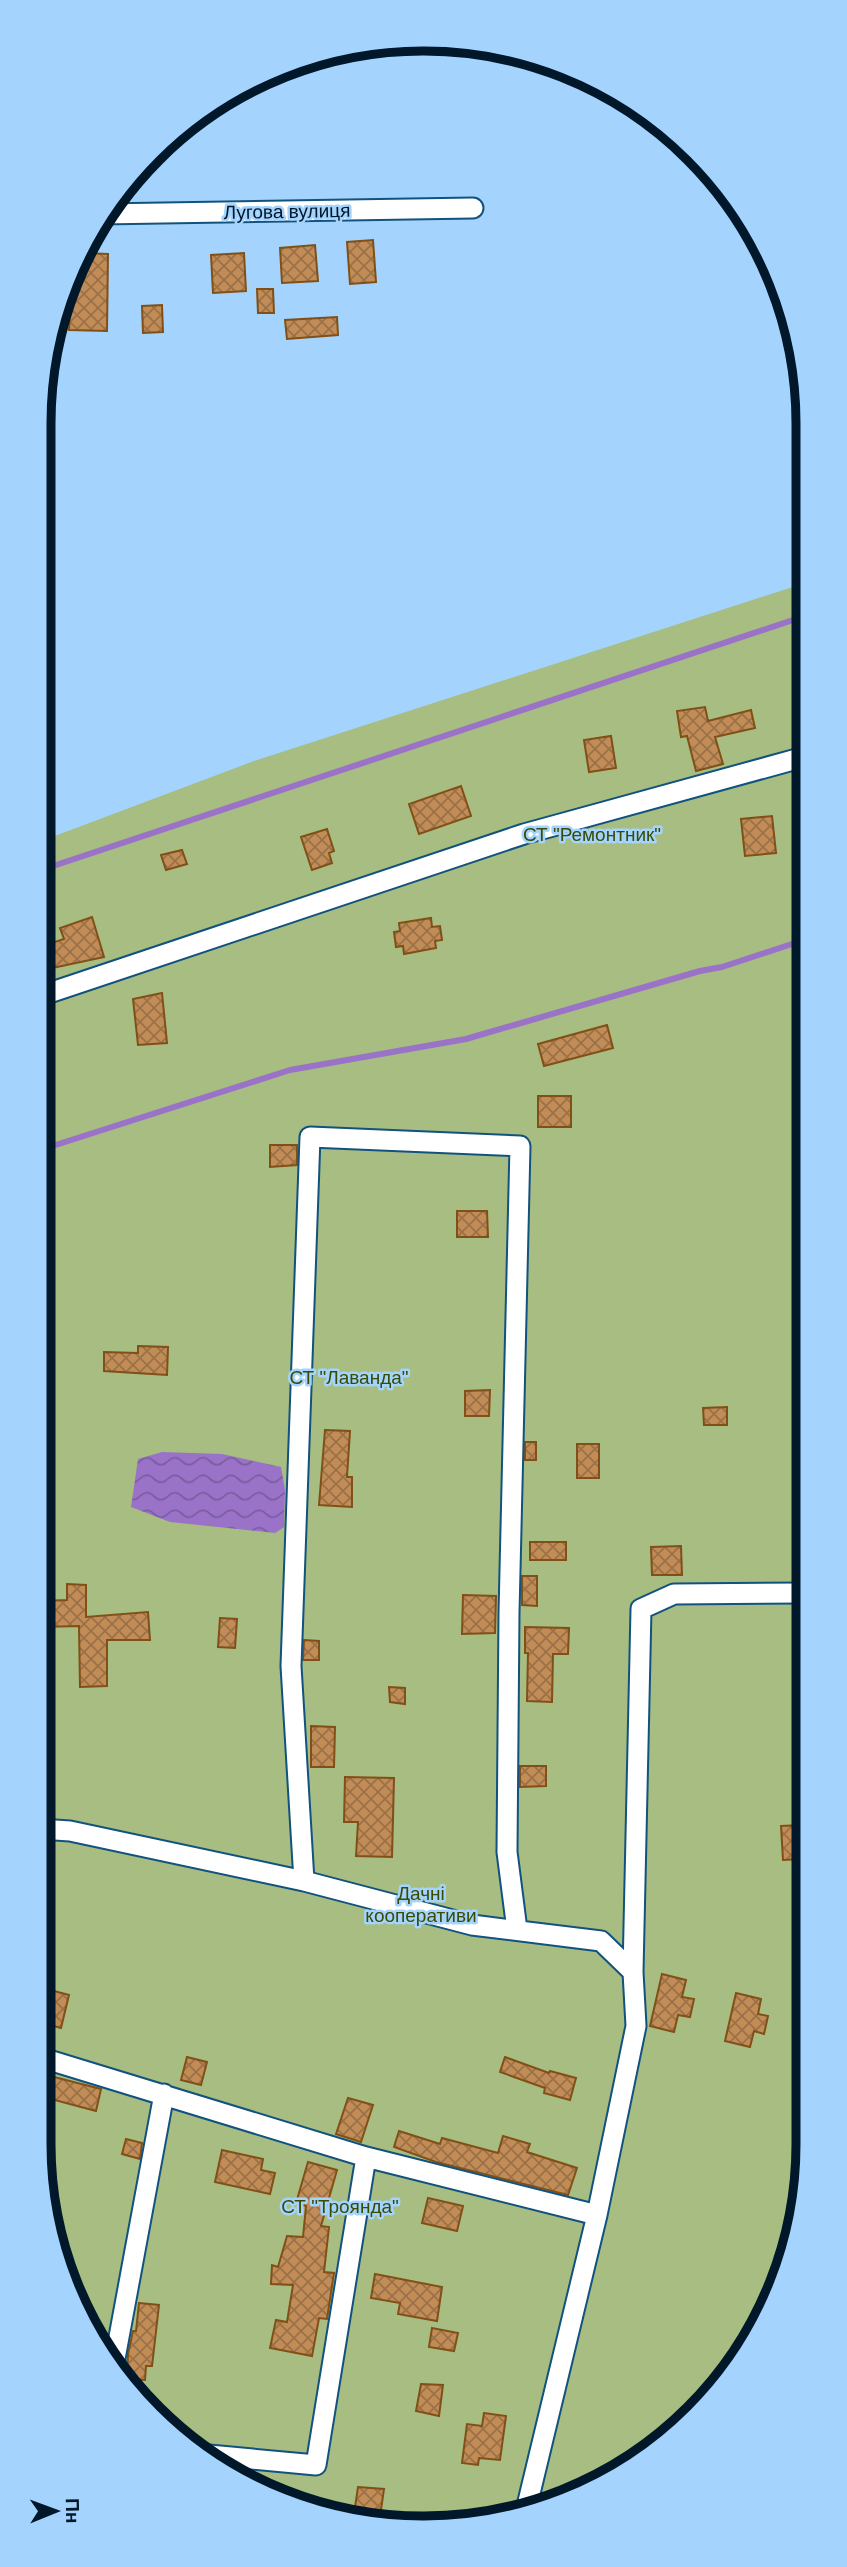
<svg xmlns="http://www.w3.org/2000/svg" width="847" height="2567" viewBox="0 0 847 2567" font-family="Helvetica,sans-serif">
	<style>
		.garden { fill: #a7bd81 }
		.water { fill: url(#water-waves) }
		.lines { fill: none; stroke-linecap: round; stroke-linejoin: round }
		.stream { stroke: #9a73c8; stroke-width: 6 }
		.building { fill: url(#building-cross-hatch); stroke: #815017; stroke-width: 2 }
		.street-casing { stroke: #11527e; stroke-width: 23 }
		.street { stroke: #fff; stroke-width: 19 }
		.labels { text-anchor: middle; stroke-width: 5; stroke-linejoin: round; paint-order: stroke }
		.street-label { font-size: 19px; fill: #01182a; stroke: #a4d4fd }
		.park-label { font-size: 19px; fill: #384b00; stroke: #a4d4fd }
		.rim { fill: none; stroke: #01182a; stroke-width: 9 }
	</style>
	<defs>
		<pattern id="water-waves" width="16" height="10" patternUnits="userSpaceOnUse" patternTransform="scale(1.75)"><rect width="16" height="10" fill="#9a73c8"/><path d="M0 5q4-4 8 0t8 0" fill="none" stroke="#7b5da3"/></pattern>
		<pattern id="building-cross-hatch" width="8" height="8" patternUnits="userSpaceOnUse" patternTransform="scale(1.75)"><rect width="8" height="8" fill="#c28c57"/><path d="M0 0l8 8M0 8l8-8" fill="none" stroke="#9b7148"/></pattern>
	</defs>
	<rect width="100%" height="100%" fill="#a4d4fd"/>
	<path class="garden" d="M805,583L801,2219L744,2357L638,2463L523,2515L374,2525L253,2489L134,2398L68,2290L39,2143L44,840L254,761Z"/>
	<path class="water" d="M162,1452L222,1454L281,1467L285,1490L284,1527L275,1533L170,1522L131,1507L138,1459Z"/>
	<g class="lines">
		<path class="stream" d="M44,869L805,616
			M43,1149L290,1070L466,1039L700,971L722,967L804,940"/>
	</g>
	<path class="building" d="M373,240L376,282L350,284L347,242Z
		M315,245L318,281L282,283L280,248Z
		M85,253L108,254L107,331L69,330L72,285Z
		M244,253L246,291L213,293L211,255Z
		M257,289H273L274,313H258Z
		M162,305L163,332L143,333L142,306Z
		M337,317L338,335L287,339L285,320Z
		M705,707L708,721L751,710L755,728L715,737L723,764L696,771L687,736L681,737L677,711Z
		M611,736L616,768L589,772L584,740Z
		M461,786L471,816L419,834L409,804Z
		M772,816L776,853L745,856L741,819Z
		M327,829L334,851L329,853L332,863L312,870L301,837Z
		M182,850L187,864L166,870L161,855Z
		M92,917L104,957L43,970V946L64,939L60,928Z
		M431,918L432,927L440,926L442,940L435,941L436,948L404,954L403,946L396,947L394,932L400,931L399,923Z
		M162,993L167,1043L138,1045L133,999Z
		M607,1025L613,1048L544,1066L538,1044Z
		M538,1096H571V1127H538Z
		M270,1145H297V1165L270,1167Z
		M457,1211H487L488,1237H457Z
		M138,1346L168,1347L167,1375L104,1371V1352L138,1353Z
		M490,1390L489,1416H465V1391Z
		M727,1407V1425H704L703,1408Z
		M325,1430L350,1431L347,1477H352V1507L319,1505Z
		M525,1442H536V1460H525Z
		M577,1444H599V1478H577Z
		M530,1542H566V1560H530Z
		M681,1546L682,1575H652L651,1547Z
		M522,1576H537V1606L522,1605Z
		M67,1584L86,1585V1617L148,1612L150,1640H107V1686L80,1687L79,1626L41,1627V1601L67,1600Z
		M463,1595L496,1596L495,1633L462,1634Z
		M220,1618L237,1619L235,1648L218,1647Z
		M525,1627L569,1628L568,1654H553L552,1702L527,1701L528,1653H525Z
		M304,1640L319,1641V1660H303Z
		M389,1687L405,1688V1704L390,1702Z
		M311,1726L335,1727L334,1767H311Z
		M520,1766H546V1786L520,1787Z
		M345,1777L394,1778L392,1857L356,1856L358,1822H344Z
		M802,1825V1859L783,1860L781,1826Z
		M662,1974L686,1980L682,1997L694,1999L690,2017L678,2015L674,2032L650,2026Z
		M39,1987L69,1995L61,2028L39,2022Z
		M736,1993L761,1999L758,2014L768,2016L764,2034L754,2031L750,2047L725,2041Z
		M187,2057L207,2062L201,2085L181,2080Z
		M505,2057L549,2073L550,2071L576,2078L570,2100L544,2093L545,2088L500,2072Z
		M39,2070L54,2075V2077L101,2089L96,2111L51,2099L48,2118L39,2117Z
		M348,2098L373,2105L361,2142L336,2134Z
		M399,2131L440,2144L442,2138L498,2153L503,2136L530,2144L527,2152L577,2168L568,2195L436,2162L394,2147Z
		M126,2139L142,2143L140,2159L122,2154Z
		M222,2150L263,2159L261,2170L275,2173L270,2194L215,2182Z
		M308,2162L337,2170L321,2226L329,2227L324,2272L334,2273L327,2319L319,2318L312,2356L270,2348L276,2320L287,2322L293,2285L271,2284L272,2265L278,2267L287,2236L303,2237L306,2206L296,2203Z
		M428,2198L463,2206L457,2231L422,2223Z
		M375,2274L442,2287L437,2321L398,2314L400,2303L371,2298Z
		M139,2303L159,2305L152,2366H146L145,2380L127,2379L128,2354L133,2331H136Z
		M432,2328L458,2333L454,2351L429,2347Z
		M421,2384L443,2385L439,2416L416,2411Z
		M484,2413L506,2416L500,2460L479,2458L478,2465L462,2463L467,2424L482,2426Z
		M358,2487L384,2489L380,2517L354,2514Z"/>
	<g class="lines">
		<defs>
			<path id="street" d="M101,214L473,208
				M43,995L524,834L804,757
				M40,1829L70,1831L304,1881L472,1925L601,1941L633,1972L636,2026L597,2215L525,2514
				M304,1881L291,1666L310,1137L520,1146L509,1613L507,1852L517,1930
				M633,1972L641,1609L674,1594L802,1593
				M39,2057L366,2157L597,2215
				M114,2364L164,2094
				M209,2455L316,2465L366,2157"/>
		</defs>
		<use href="#street" class="street-casing"/>
		<use href="#street" class="street"/>
	</g>
	<g class="labels">
		<g class="street-label">
			<text transform="translate(287 211) rotate(-1)" y="7">Лугова вулиця</text>
		</g>
		<g class="park-label">
			<text x="592" y="841">СТ "Ремонтник"</text>
			<text x="349" y="1384">СТ "Лаванда"</text>
			<text x="421" y="1900">Дачні<tspan x="421" dy="22">кооперативи</tspan></text>
			<text x="340" y="2213">СТ "Троянда"</text>
		</g>
	</g>
	<path d="M0 0H847V2567H0ZM423 51H424A372 372 0 0 1 796 423V2144A372 372 0 0 1 424 2516H423A372 372 0 0 1 51 2144V423A372 372 0 0 1 423 51Z" fill="#a4d4fd" fill-rule="evenodd"/>
	<path class="rim" d="M423 51H424A372 372 0 0 1 796 423V2144A372 372 0 0 1 424 2516H423A372 372 0 0 1 51 2144V423A372 372 0 0 1 423 51Z"/>
	<g transform="translate(56 2511) rotate(89)" stroke="#a4d4fd" stroke-width="5" paint-order="stroke">
	<path d="M0-5L12 26L0 18L-12 26Z" fill="#01182a"/>
	<text y="-10" font-size="19" font-weight="bold" text-anchor="middle" fill="#01182a">Пн</text>
	</g>
</svg>
